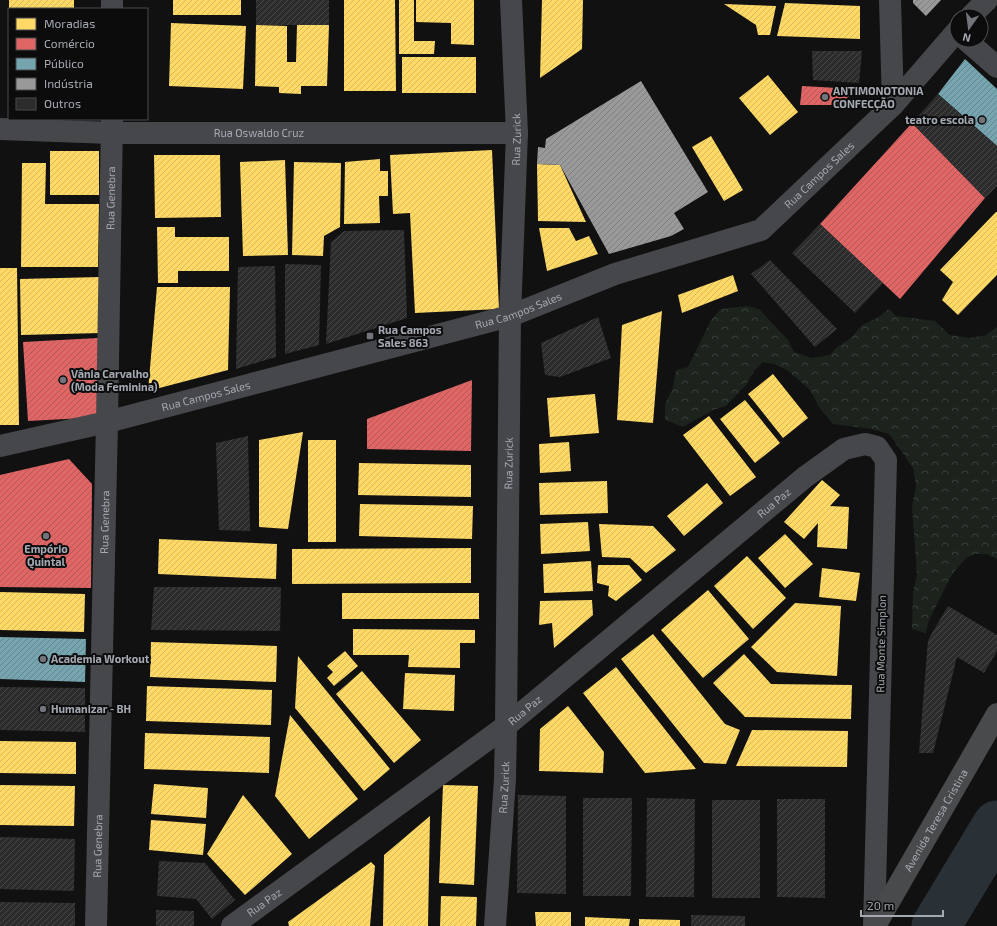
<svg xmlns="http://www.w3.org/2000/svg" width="997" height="926" viewBox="0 0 997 926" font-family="'Exo 2',sans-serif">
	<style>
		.forest { fill: url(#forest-crowns) }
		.homes { fill: url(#homes-hatch) }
		.shops { fill: url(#shops-hatch) }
		.public { fill: url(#public-hatch) }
		.industry { fill: url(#industry-hatch) }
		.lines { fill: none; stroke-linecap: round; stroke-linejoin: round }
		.river { stroke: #2a3136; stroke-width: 49 }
		.building { fill: url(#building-hatch) }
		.minor { stroke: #46474b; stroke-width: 22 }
		.major { stroke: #494a4c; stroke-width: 22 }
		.poi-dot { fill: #71747a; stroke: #0c0c0d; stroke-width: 1.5 }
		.labels { text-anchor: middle; stroke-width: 4; stroke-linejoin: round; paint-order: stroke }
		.poi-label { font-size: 11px; font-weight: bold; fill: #a4a9b2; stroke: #0c0c0d; text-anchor: start }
		.street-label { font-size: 11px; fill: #a4a9b2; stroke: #0c0c0d }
	</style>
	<defs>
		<pattern id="forest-crowns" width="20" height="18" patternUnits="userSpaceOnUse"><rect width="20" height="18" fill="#1c221c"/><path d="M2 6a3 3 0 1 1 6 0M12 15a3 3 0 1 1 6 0" fill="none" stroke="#3a3f3b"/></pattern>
		<pattern id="homes-hatch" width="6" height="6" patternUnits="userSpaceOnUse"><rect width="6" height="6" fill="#ffd966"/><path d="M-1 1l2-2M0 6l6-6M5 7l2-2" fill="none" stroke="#d6b85c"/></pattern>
		<pattern id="shops-hatch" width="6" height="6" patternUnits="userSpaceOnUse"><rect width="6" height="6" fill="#e06666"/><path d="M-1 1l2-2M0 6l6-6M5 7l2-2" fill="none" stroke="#b4595a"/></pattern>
		<pattern id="public-hatch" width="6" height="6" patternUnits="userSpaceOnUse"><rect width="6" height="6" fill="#76a5af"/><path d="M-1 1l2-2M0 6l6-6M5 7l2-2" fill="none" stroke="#658890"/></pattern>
		<pattern id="industry-hatch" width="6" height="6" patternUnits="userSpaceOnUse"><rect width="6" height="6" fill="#999"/><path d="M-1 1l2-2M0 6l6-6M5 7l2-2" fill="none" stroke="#7f8080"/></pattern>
		<pattern id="building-hatch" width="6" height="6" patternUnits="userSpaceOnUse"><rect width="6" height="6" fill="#2c2c2d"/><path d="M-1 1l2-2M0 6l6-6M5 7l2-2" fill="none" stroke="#484849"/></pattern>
	</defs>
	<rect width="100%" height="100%" fill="#111112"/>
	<path class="forest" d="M746,306L759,309L788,340L794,352L812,358L830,355L836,348L851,338L862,325L877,318L889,309L896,316L912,318L935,321L950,335L970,338L986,335L997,327V559L987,554H975L966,558L954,572L949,580L929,620L926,633L912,629L913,592L917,575L912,507L916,485L913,468L897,445L889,434L872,429L833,424L818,406L814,397L809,389L787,370L774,364L763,362L754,371L746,385L726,406L713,410L683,427L665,420V404L673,388L676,370L688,367L711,320L721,309Z"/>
	<path class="homes" d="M9,0H74V9H9Z
		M173,0H241V15H173Z
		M344,0H395L396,91H344Z
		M399,0H414V41H435L434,54H399Z
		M416,0H474V45L451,44V23L416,22Z
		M542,0H583L582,49L540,78Z
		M785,3L860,6V39L777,36Z
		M724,4L776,6L770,35H758L756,25Z
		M171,23L246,26L243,89L169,86Z
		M256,25L287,26V62H296L297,25H329L327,86H301V94L279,93V87L255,86Z
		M402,57H476V93H402Z
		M768,75L798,112L770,135L739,98Z
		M711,136L743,190L724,201L692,147Z
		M492,150L499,309L415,313L410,213L393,214L390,155Z
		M50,151H99V195H50Z
		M154,155H220L221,217L155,218Z
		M380,159V171H388V196H379L380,223L344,224L345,162Z
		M285,160L288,255L243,256L240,162Z
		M294,162L341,163L340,227L324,236L323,256L292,255Z
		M22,163H46L45,204H99L98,267H21Z
		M537,164L560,165L586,222L538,221Z
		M996,212H997V275L958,315L942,300L953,282L940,270Z
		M157,227H175V237H229V271H178V283H158Z
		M539,228H569L576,241L589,236L598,254L547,271Z
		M0,268H17L19,425H0Z
		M733,275L738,291L682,313L678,295Z
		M100,277L102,333L21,335L20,279Z
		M157,287H230L228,370L148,391Z
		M662,311L653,423L617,420L622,325Z
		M773,374L808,418L783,438L748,394Z
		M595,394L599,433L550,437L547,398Z
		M745,400L780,443L755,463L720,419Z
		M709,416L756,477L730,496L683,435Z
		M303,432L288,529L259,527V440Z
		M308,440H336V542H308Z
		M569,442L571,471L540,473L539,444Z
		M359,463L471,465V497L358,495Z
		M822,480L840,495L830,506L849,507L847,549L817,547L818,523L804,539L784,522Z
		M607,481L608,513L540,515L539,483Z
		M707,483L723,503L684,536L667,516Z
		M360,504L473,506L472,539L359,536Z
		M588,522L590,551L541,554L540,524Z
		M599,524L653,526L676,550L646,573L630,558L602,557Z
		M785,534L813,564L785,588L758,558Z
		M159,539L277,544L276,579L158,574Z
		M471,548V583L292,584V549Z
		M747,556L786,598L753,629L714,586Z
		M591,561L593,591L544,593L543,564Z
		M598,565H629L642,580L616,601L608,596L609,586L597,583Z
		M822,568L860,573L856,601L819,597Z
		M708,590L749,639L703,678L661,630Z
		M0,592L85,594L84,632L0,630Z
		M342,593H479V619H342Z
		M592,600L593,615L554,648L552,623L539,625L540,601Z
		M795,603L841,606L837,676L777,672L751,647Z
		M353,629L475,630V643H460V668L408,667L409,655H353Z
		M653,634L725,724L740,730L726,764L704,763L621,659Z
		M151,642L277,646L276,682L150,677Z
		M345,651L358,666L334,686L327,678L333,672L327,666Z
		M744,654L771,684L852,685L851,719L745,717L713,683Z
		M298,656L390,769L364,791L295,708Z
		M616,667L696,769L645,773L583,693Z
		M362,671L421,740L394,763L336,694Z
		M405,673L455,675L454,711L403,709Z
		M147,686L272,690L271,725L146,721Z
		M568,706L604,752L603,773L539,771L540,729Z
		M290,715L358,799L309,839L275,796Z
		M752,730L848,731L847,767L736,766Z
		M145,733L270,737L269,773L144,769Z
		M0,741L76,742V774L0,773Z
		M154,784L208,788L206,818L151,814Z
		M0,785L75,786L74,826L0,825Z
		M443,785L478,786L474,885L439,883Z
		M243,795L292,854L245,895L207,854Z
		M430,816L428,926H383L384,855Z
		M151,820L206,824L203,855L149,850Z
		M371,862L375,866L370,926H289L288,922Z
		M441,896L477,897L476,926H440Z
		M535,912H571V926H536Z
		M585,917L630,919L629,926H585Z
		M639,919L680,920V926H639Z"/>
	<path class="shops" d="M802,86L856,89L840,105H800Z
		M912,123L985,198L900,299L820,224Z
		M98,338L103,417L28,421L23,342Z
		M472,380L471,451L367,449V419Z
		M69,459L92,484L91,588L0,587V475Z"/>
	<path class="public" d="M965,59L997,89V146L938,94Z
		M0,637L86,639L85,682L0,679Z"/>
	<path class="industry" d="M913,0H941L926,16L913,3Z
		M641,81L708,192L674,213L684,229L671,236L609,254L560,165L537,164L538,147L545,148L546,139Z"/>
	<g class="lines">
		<path class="river" d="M936,926L997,825"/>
	</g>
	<path class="building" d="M256,0H329V25H256Z
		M812,51H862L859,83L813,80Z
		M938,94L997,146V186L985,198L912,123Z
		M820,224L883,283L855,313L792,253Z
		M404,230L407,318L326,344L331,242L344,231Z
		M770,260L837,329L815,347L751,274Z
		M285,264L321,265L319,345L285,354Z
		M275,266L276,357L236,369L238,267Z
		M598,317L611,358L560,377L545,375L541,343Z
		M248,436L250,531L219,530L216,443Z
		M154,587H281L280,631L151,630Z
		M948,606L997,635V651L984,673L957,657L933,753H919L928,640Z
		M0,687L85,688V732L0,730Z
		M518,795L566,796V894L517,893Z
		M583,798H632L631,896H583Z
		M647,798L695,799L694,897H646Z
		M777,799H825V898L777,897Z
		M712,800H760V898H712Z
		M0,837L75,839L74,891L0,889Z
		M159,861L205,863L235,900L212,919L196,899L157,896Z
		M0,902L75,903V926H0Z
		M156,910L194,911V926H156Z
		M691,915L745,916V926H691Z"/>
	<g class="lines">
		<g class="minor">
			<path d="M890,0L893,105"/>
			<path d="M112,9V0"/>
			<path d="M971,16L987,0"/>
			<path d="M966,40L997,67"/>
			<path id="s1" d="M0,129L112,133H517"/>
			<path id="s2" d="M0,446L107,422L510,316L615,274L761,230L893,105L957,31"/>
			<path id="s3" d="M96,926L107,422L112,119"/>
			<path id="s4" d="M232,926L506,726L805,477L844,449L865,444L877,447L886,460L874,926"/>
			<path id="s5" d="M495,926L505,779L506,726L510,316L517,133L511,0"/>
		</g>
		<path class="major" id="s6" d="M875,926L997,714"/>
	</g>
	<g class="poi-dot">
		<circle cx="825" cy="97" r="4"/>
		<circle cx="982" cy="120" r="4"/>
		<rect x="366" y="332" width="8" height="8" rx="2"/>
		<circle cx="63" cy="380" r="4"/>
		<circle cx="46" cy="536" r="4"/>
		<circle cx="43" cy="659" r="4"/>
		<circle cx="43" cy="709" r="4"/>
	</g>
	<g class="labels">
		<g class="poi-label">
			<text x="833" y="95">ANTIMONOTONIA<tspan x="833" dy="13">CONFECÇÃO</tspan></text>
			<text x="974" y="124" text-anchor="end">teatro escola</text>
			<text x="378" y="334">Rua Campos<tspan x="378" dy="13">Sales 863</tspan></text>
			<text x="71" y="378">Vânia Carvalho<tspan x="71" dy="13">(Moda Feminina)</tspan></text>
			<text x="46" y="553" text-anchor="middle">Empório<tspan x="46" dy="13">Quintal</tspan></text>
			<text x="51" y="663">Academia Workout</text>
			<text x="51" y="713">Humanizar - BH</text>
		</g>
		<g class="street-label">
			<text dy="4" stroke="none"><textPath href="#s1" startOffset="259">Rua Oswaldo Cruz</textPath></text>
			<text dy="4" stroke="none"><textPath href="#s5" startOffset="787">Rua Zurick</textPath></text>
			<text dy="4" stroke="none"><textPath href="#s2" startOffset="872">Rua Campos Sales</textPath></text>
			<text dy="4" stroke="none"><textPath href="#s3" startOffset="728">Rua Genebra</textPath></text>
			<text dy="4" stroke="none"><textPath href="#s2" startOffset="536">Rua Campos Sales</textPath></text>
			<text dy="4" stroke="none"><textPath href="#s2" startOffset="212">Rua Campos Sales</textPath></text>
			<text dy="4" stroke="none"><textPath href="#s5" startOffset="463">Rua Zurick</textPath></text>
			<text dy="4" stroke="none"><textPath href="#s4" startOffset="688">Rua Paz</textPath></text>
			<text dy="4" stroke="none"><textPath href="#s3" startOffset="404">Rua Genebra</textPath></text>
			<text transform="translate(881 644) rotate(-89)" y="4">Rua Monte Simplon</text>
			<text dy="4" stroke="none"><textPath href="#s4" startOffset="364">Rua Paz</textPath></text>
			<text dy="4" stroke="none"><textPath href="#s5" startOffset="139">Rua Zurick</textPath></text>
			<text dy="4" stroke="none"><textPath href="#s6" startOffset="122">Avenida Teresa Cristina</textPath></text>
			<text dy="4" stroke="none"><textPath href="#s3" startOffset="80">Rua Genebra</textPath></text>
			<text dy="4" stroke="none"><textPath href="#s4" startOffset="40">Rua Paz</textPath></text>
		</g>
	</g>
	<rect x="8" y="8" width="140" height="112" fill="#0c0c0d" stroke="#494b4f"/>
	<rect x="16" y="18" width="20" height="12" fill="#ffd966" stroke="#494b4f"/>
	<text x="44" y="28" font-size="12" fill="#a4a9b2">Moradias</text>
	<rect x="16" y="38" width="20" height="12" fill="#e06666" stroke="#494b4f"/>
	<text x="44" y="48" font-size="12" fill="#a4a9b2">Comércio</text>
	<rect x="16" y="58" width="20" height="12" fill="#76a5af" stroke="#494b4f"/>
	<text x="44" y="68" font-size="12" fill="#a4a9b2">Público</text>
	<rect x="16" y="78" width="20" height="12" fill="#999999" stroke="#494b4f"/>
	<text x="44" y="88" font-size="12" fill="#a4a9b2">Indústria</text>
	<rect x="16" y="98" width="20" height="12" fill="#2c2c2d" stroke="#494b4f"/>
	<text x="44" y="108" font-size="12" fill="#a4a9b2">Outros</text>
	<g transform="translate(969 28) rotate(194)"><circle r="19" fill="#0c0c0d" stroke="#494b4f"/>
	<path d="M0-3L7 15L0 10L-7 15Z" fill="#71747a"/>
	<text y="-6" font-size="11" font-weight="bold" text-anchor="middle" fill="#a4a9b2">N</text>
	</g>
	<path d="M861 910v6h82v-6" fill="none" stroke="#a4a9b2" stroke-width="2"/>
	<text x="867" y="910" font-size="12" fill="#a4a9b2" stroke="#0c0c0d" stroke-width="3" paint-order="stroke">20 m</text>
</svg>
